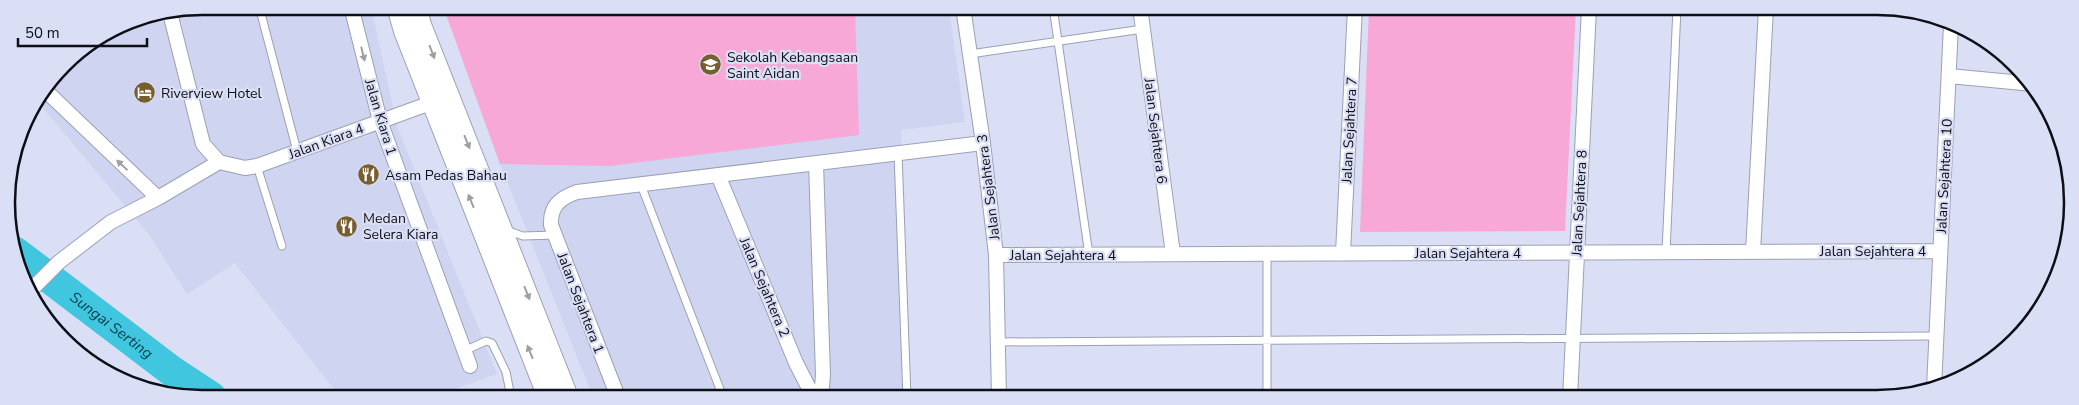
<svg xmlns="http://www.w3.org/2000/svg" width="2079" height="405" viewBox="0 0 2079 405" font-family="'Nunito Sans',sans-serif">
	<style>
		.built { fill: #cfd4f1 }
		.green { fill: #f8a8d7 }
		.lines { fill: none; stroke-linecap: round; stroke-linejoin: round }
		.river { stroke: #41c6e0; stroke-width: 31 }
		.service-casing { stroke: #9ca0b5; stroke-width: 9 }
		.minor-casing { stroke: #9ca0b5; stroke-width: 16 }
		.secondary-casing { stroke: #9ca0b5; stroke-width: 22 }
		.service { stroke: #fff; stroke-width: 7 }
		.minor { stroke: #fff; stroke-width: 14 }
		.secondary { stroke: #fff; stroke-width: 20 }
		.oneway { fill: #9e9fa2 }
		.labels { text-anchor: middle; stroke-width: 4.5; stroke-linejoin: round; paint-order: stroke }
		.poi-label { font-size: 14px; fill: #0d0e16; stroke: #dbdff5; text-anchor: start }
		.street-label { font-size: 14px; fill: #0d0e16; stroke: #dbdff5 }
		.water-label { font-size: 15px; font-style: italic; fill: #003d48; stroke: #dbdff5 }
		.rim { fill: none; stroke: #0d0e16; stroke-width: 2.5 }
	</style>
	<rect width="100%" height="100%" fill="#dbdff5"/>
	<path class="built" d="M203,6H371L397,126L497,374L432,397H340L235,263L187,294L150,236L38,102L64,64L128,21Z
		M443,6L949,7L965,122L901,130L911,398L593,397L500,164Z"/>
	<path class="green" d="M443,6L855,7L859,135L609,166L500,164Z
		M1369,7L1576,8L1565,231L1360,232Z"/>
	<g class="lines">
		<path class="river" id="s1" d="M15,252L173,372L211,397"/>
		<defs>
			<path id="service" d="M259,6L297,151
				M1053,7L1089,255
				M970,54L1143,29
				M898,153L907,398
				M257,166L282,246
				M641,185L723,397
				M506,230L523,236L555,235
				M1666,252L1677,8
				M1267,254V398
				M998,342L1936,336
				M464,351L486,341L492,343L506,372L511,397"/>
			<path id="minor" d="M351,6L380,121L470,366
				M963,7L983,143L996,255L999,398
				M1140,7L1173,254
				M170,13L203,144L219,162L245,168L257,166L439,100
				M1949,76L2033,84
				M46,91L158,198
				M816,163L823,375L821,398
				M718,175L796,363L814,398
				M1753,252L1766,8
				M1343,253L1355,7
				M996,255L1940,251
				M31,290L59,262L111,222L158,198L219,162
				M1934,388L1951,24
				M618,397L551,225C550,206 560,198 577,192L983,143
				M1570,398L1589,8"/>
			<path id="secondary" d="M397,6L404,31L548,397
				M416,6L421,25L568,397"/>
		</defs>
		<use href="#service" class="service-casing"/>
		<use href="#minor" class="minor-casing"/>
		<use href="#secondary" class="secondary-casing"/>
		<use href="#service" class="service"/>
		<use href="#minor" class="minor"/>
		<use href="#secondary" class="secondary"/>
	</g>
	<defs><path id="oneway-solid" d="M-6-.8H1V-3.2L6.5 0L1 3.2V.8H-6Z" transform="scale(1.25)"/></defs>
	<g class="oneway">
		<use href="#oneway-solid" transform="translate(432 52) rotate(69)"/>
		<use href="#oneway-solid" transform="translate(363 54) rotate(76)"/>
		<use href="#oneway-solid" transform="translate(467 142) rotate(68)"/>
		<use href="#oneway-solid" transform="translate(122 165) rotate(-137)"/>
		<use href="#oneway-solid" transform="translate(471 201) rotate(-112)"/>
		<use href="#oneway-solid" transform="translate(527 293) rotate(68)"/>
		<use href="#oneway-solid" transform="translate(530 352) rotate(-112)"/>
	</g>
	<defs>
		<symbol id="school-disc" viewBox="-11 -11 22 22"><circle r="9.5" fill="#785e2f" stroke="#dbdff5"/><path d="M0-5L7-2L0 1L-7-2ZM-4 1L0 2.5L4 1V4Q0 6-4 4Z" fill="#fff"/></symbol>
		<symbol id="hotel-disc" viewBox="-11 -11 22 22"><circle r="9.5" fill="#785e2f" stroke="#dbdff5"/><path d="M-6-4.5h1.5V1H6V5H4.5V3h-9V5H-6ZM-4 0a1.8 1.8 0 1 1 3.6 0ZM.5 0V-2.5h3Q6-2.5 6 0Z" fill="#fff"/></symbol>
		<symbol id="restaurant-disc" viewBox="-11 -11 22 22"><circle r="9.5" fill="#785e2f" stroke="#dbdff5"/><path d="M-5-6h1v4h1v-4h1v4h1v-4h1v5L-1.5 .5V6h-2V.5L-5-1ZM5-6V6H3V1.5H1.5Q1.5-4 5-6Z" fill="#fff"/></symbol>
	</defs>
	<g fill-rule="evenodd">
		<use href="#school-disc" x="698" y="52" width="25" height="25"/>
		<use href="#hotel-disc" x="132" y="80" width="25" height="25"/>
		<use href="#restaurant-disc" x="356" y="162" width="25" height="25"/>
		<use href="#restaurant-disc" x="334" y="214" width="25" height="25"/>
	</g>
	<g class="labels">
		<g class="poi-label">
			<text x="727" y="62">Sekolah Kebangsaan<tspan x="727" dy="16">Saint Aidan</tspan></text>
			<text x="161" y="98">Riverview Hotel</text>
			<text x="385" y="180">Asam Pedas Bahau</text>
			<text x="363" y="223">Medan<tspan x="363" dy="16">Selera Kiara</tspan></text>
		</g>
		<g class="street-label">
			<text transform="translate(381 117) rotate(73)" y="5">Jalan Kiara 1</text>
			<text transform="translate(1349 130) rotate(-87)" y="5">Jalan Sejahtera 7</text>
			<text transform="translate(1156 131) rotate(83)" y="5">Jalan Sejahtera 6</text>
			<text transform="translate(326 141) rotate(-20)" y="5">Jalan Kiara 4</text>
			<text transform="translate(1944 176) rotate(-87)" y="5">Jalan Sejahtera 10</text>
			<text transform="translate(988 187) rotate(-97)" y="5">Jalan Sejahtera 3</text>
			<text transform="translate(1579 203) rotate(-87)" y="5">Jalan Sejahtera 8</text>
			<text x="1873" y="256">Jalan Sejahtera 4</text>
			<text x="1468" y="258">Jalan Sejahtera 4</text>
			<text x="1063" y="260">Jalan Sejahtera 4</text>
			<text transform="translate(765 287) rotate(67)" y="5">Jalan Sejahtera 2</text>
			<text transform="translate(581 303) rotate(69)" y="5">Jalan Sejahtera 1</text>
		</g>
		<g class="water-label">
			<text dy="5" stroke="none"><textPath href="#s1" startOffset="121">Sungai Serting</textPath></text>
		</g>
	</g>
	<path d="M0 0H2079V405H0ZM202 15H1877A187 187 0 0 1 2064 202V203A187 187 0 0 1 1877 390H202A187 187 0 0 1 15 203V202A187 187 0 0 1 202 15Z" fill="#dbdff5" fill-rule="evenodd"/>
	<path class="rim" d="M202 15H1877A187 187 0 0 1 2064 202V203A187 187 0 0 1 1877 390H202A187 187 0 0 1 15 203V202A187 187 0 0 1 202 15Z"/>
	<path d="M18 38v8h129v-8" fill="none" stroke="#0d0e16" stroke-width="2.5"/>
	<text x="25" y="38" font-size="15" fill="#0d0e16" stroke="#dbdff5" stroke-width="4" paint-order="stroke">50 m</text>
</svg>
